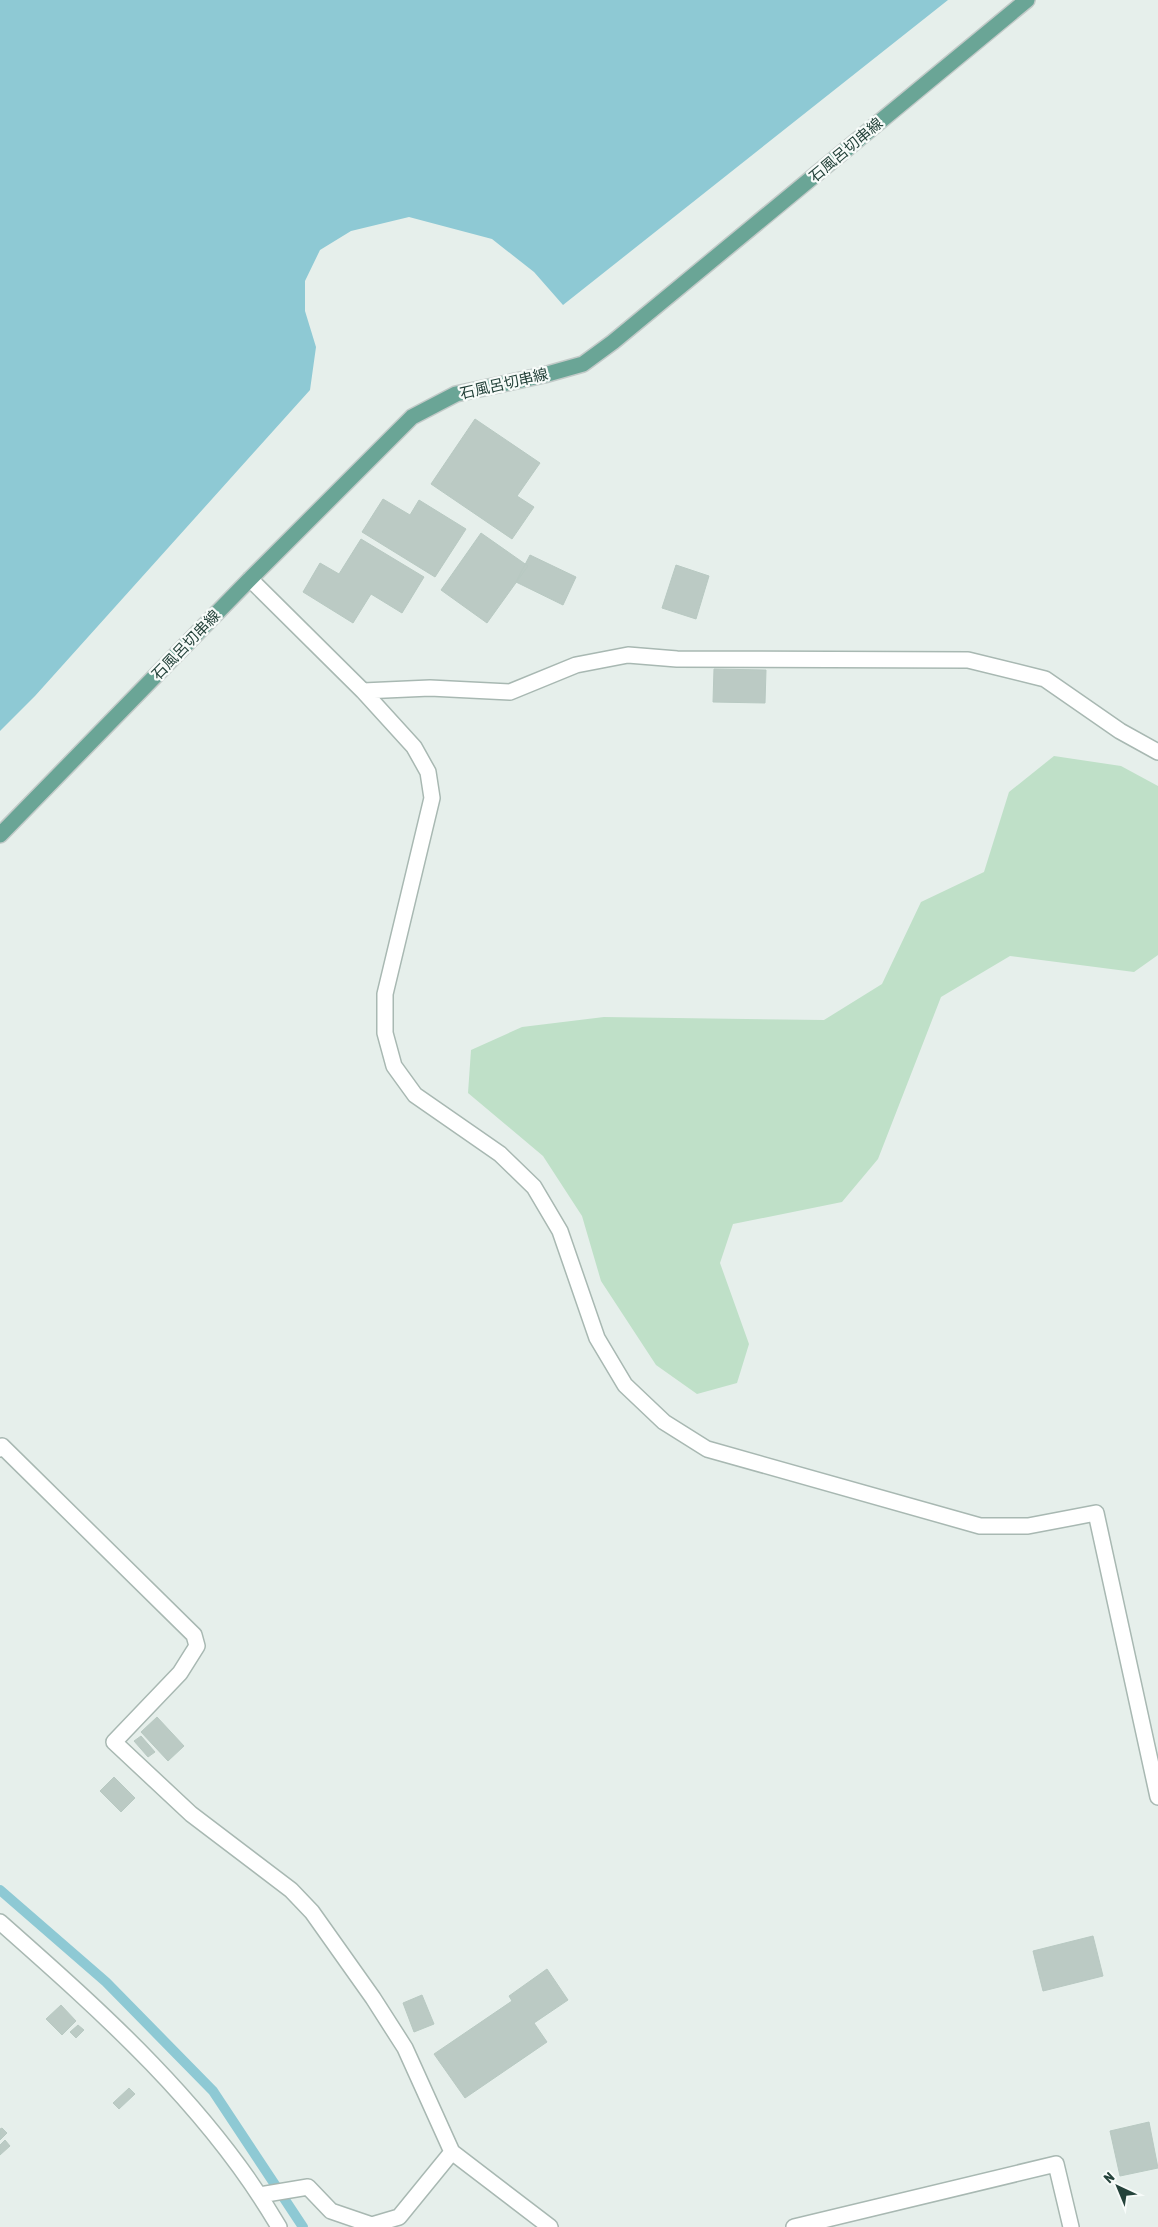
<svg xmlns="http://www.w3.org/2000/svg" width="1158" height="2227" viewBox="0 0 1158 2227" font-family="'Asap Condensed','Noto Sans JP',sans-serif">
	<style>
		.green { fill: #bfe0c8 }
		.water { fill: #8ec9d4 }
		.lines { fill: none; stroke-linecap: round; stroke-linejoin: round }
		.stream { stroke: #8ec9d4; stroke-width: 10 }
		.building { fill: #bbcac4; stroke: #b8c9c2 }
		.minor-casing { stroke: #a8b8b2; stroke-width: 18 }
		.major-casing { stroke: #c2cac8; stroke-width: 18 }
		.minor { stroke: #fff; stroke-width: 15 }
		.major { stroke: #6aa596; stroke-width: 15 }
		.labels { text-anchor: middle; stroke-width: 4.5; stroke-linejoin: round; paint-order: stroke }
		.street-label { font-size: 15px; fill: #24423a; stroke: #f7fbf9 }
	</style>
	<rect width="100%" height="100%" fill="#e6efeb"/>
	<path class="green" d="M1054,756L1121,766L1158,786V955L1134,972L1010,956L941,997L878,1159L842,1202L733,1224L720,1263L749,1344L737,1383L697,1394L656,1365L601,1281L582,1216L543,1156L468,1093L471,1050L522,1027L604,1017L824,1020L882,984L921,902L984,872L1009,792Z"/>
	<path class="water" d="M0,0H948L563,305L534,272L492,239L409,217L351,231L320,250L305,281V311L316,347L310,390L35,696L0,731Z"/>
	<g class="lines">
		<path class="stream" d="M0,1890L106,1982L213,2091L303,2227"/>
	</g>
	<path class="building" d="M475,419L540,463L517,496L534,507L512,539L431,484Z
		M383,499L410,515L419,500L466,529L435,577L362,532Z
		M481,533L528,566L487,623L441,590Z
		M361,539L424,577L402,613L371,594L353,623L303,592L320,563L339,574Z
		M530,555L576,577L563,605L516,582Z
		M676,565L709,576L696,619L662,608Z
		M714,669L766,670L765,703L713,702Z
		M157,1717L184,1746L168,1761L141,1732Z
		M141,1736L155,1752L148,1757L134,1741Z
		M114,1777L135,1798L121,1812L100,1791Z
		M1093,1936L1103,1976L1043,1991L1033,1951Z
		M547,1969L568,2000L534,2023L547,2042L465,2098L434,2054L512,2001L509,1996Z
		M422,1995L434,2024L414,2032L403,2003Z
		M61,2005L76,2021L62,2035L46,2019Z
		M78,2025L84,2030L76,2038L70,2032Z
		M129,2088L135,2094L119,2109L113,2103Z
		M1149,2122L1158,2168L1120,2176L1110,2131Z
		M2,2128L7,2133L0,2140V2129Z
		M5,2140L10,2146L0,2155V2145Z"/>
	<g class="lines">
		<defs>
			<path id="minor" d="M250,579L363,691L430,688L510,692L576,665L628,655L677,659L968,660L1045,679L1120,731L1158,752
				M363,691L414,747L428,772L432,798L385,994V1033L394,1066L415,1095L500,1154L534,1187L560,1231L597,1338L625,1385L664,1422L707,1449L980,1526H1028L1096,1513L1158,1797
				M0,1449L2,1446L194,1635L197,1646L180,1673L114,1742L191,1814L291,1890L312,1912L373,1998L405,2048L452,2152
				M0,1922C103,2013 209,2107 279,2227
				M260,2195L308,2187L331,2211L372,2225L399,2217L452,2152L550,2227
				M794,2227L1056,2164L1071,2227"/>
			<path id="major" d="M0,835L250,579L412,417L456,394L544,375L583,364L613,342L1027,0"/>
		</defs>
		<use href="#minor" class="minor-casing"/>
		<use href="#major" class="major-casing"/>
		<use href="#minor" class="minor"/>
		<use href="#major" class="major"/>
	</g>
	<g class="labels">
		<g class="street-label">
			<text transform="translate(846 150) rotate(-40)" y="5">石風呂切串線</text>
			<text transform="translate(504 384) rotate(-13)" y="5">石風呂切串線</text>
			<text transform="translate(186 645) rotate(-46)" y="5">石風呂切串線</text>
		</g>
	</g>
	<g transform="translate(1118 2187) rotate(316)" stroke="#f7fbf9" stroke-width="4" paint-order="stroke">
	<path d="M0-4L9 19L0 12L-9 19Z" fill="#24423a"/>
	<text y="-8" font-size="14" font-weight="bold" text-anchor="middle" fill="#24423a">N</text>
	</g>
</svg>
